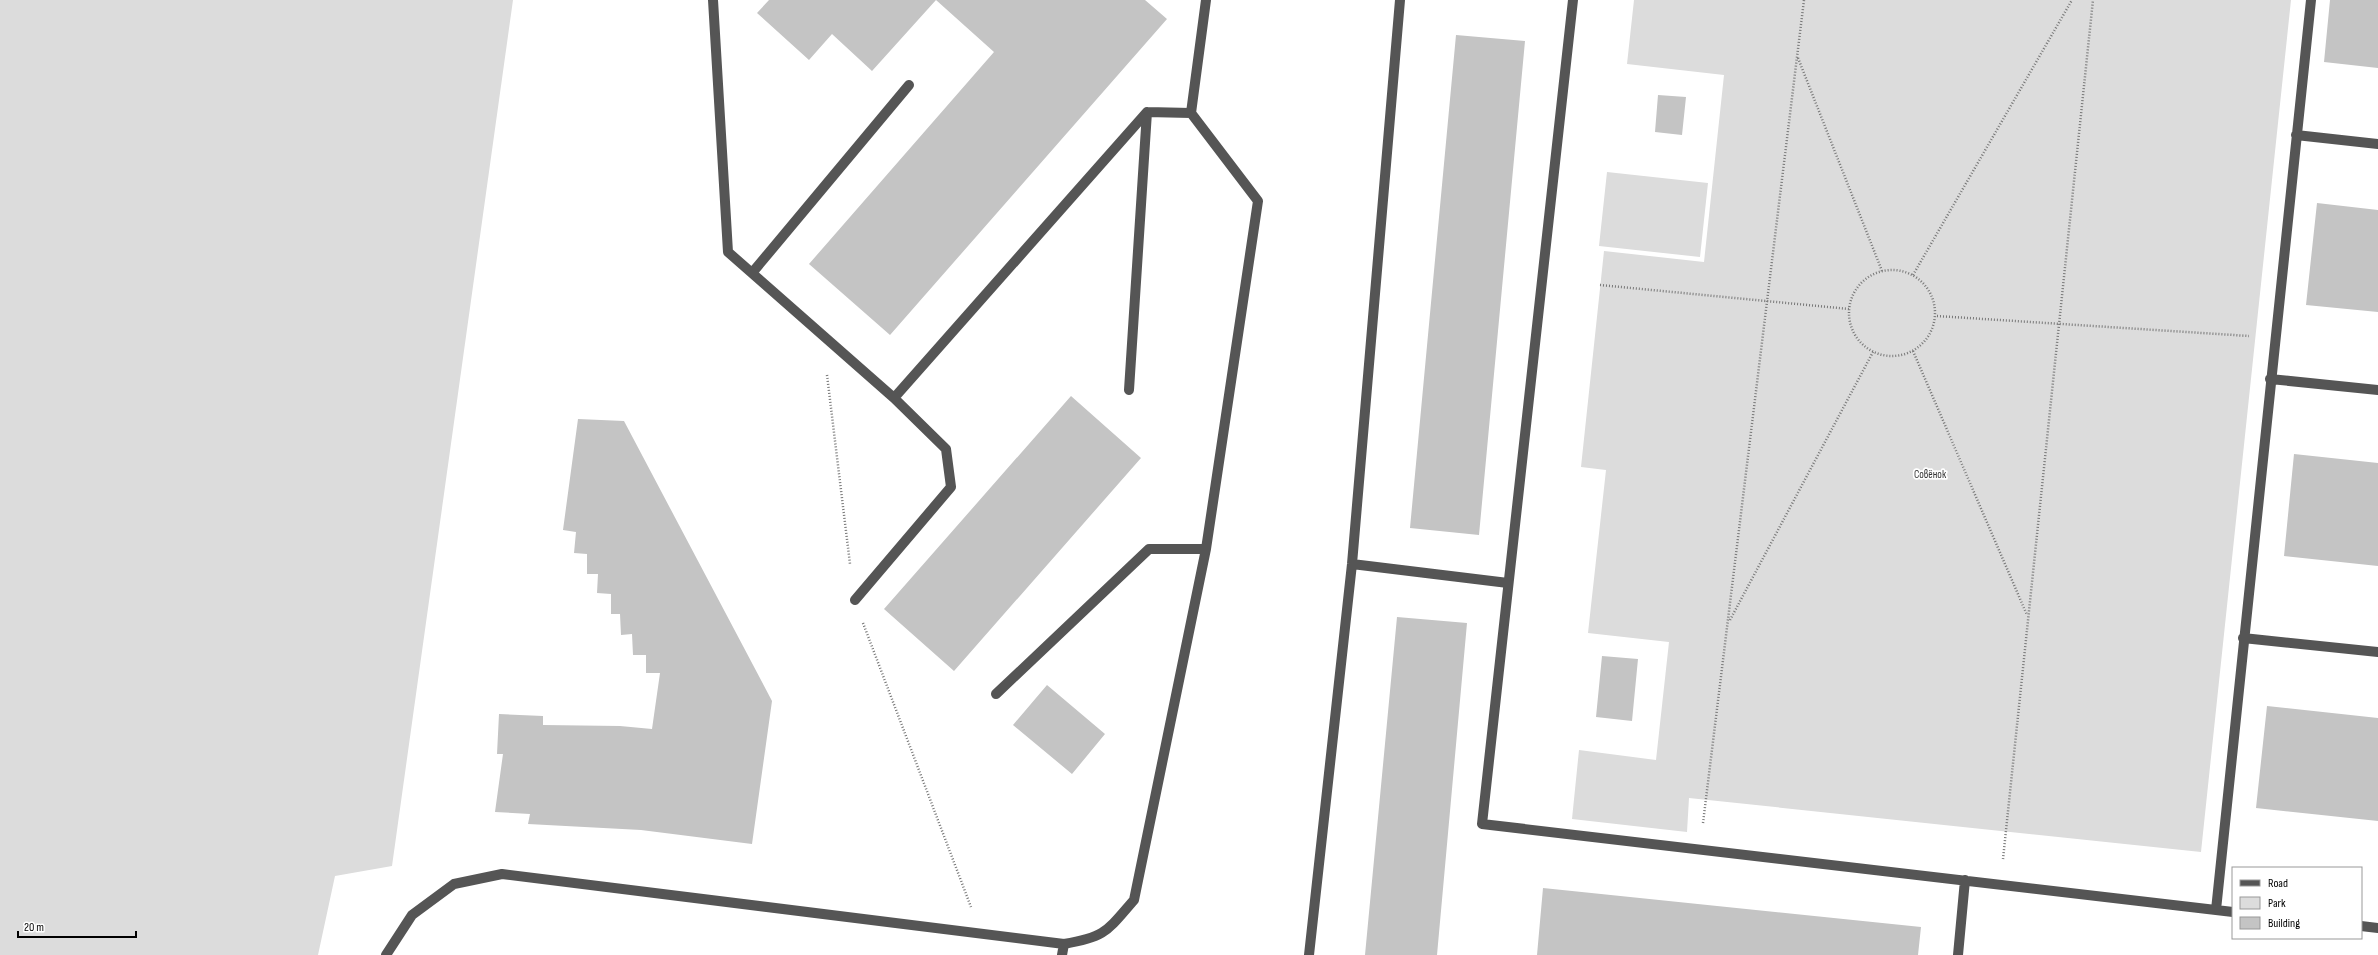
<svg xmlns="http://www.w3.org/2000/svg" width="2378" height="955" viewBox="0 0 2378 955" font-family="'Sofia Sans Condensed',sans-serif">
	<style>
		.green { fill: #dcdcdc }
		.building { fill: #c4c4c4 }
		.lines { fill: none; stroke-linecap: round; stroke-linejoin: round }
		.path { stroke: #777; stroke-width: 2.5; stroke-dasharray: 1 2; stroke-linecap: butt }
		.minor { stroke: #555; stroke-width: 10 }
		.labels { text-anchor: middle; stroke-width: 3.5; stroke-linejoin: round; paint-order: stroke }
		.park-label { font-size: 11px; fill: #333; stroke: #fff }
	</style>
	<rect width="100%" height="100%" fill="#fff"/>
	<path class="green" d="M0,0H513L392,866L335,876L318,955H0Z
		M1634,0H2291L2201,852L1689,798L1687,832L1572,819L1579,750L1656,760L1669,642L1588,633L1606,470L1581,467L1604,251L1704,262L1724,75L1627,64Z
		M1607,172L1708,183L1700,257L1599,246Z"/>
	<path class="building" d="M769,0H1145L1167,19L890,335L809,264L994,52L936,0L872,71L832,34L809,60L757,13Z
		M2330,0H2378V68L2324,62Z
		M1456,35L1525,41L1479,535L1410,528Z
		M1658,95L1686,97L1682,135L1655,132Z
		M2317,203L2378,210V312L2306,305Z
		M1071,396L1141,458L954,671L884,609Z
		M578,419L624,421L772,701L752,844L641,830L528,824L530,814L495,812L503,754H497L499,714L543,716V725L620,726L652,729L660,673H646V655H633L632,634L621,635L620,614H611V594L597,593L598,574H587V554L574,553L576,532L563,530Z
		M2294,454L2378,463V566L2284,556Z
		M1397,617L1467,623L1437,955H1365Z
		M1602,656L1638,659L1632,721L1596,717Z
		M1047,685L1105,734L1072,774L1013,725Z
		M2267,706L2378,718V821L2256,808Z
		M1543,888L1921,927L1918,955H1537Z"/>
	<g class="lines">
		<path class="path" d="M1798,58L1882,271
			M1849 313a43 43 0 1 1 86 0a43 43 0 1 1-86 0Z
			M1913,275L2072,0
			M1600,285L1849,309
			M1937,316L2249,336
			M1913,351L2027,615
			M827,375L850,564
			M1730,620L1873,352
			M863,623L971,907
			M1703,823L1804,0
			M2003,859L2093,0"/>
		<path class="minor" d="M713,0L728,252L894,398
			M1206,0L1191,113L1258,201L1206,549
			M1573,0L1482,824L2233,912
			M2296,135L2378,144
			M752,273L909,85
			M2270,379L2378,390
			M1129,390L1147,112
			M1352,564L1508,583
			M855,600L951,487L946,449L894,398L1147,112L1191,113
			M2243,638L2378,652
			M2216,910L2311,0
			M2361,926L2378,928
			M386,955L412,915L454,884L502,874L1064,944C1106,937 1107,931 1134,900L1206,549H1149L996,694
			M1062,955L1064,944
			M1309,955L1352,564L1400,0
			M1958,955L1965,880"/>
	</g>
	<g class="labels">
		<g class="park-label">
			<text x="1930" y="478">Совёнок</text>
		</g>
	</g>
	<rect x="2232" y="867" width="130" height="72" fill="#ffffff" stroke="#999999"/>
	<rect x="2240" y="880" width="20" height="6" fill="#555555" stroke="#999999"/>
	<text x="2268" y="887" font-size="12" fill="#000000">Road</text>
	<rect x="2240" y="897" width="20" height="12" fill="#dcdcdc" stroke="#999999"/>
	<text x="2268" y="907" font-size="12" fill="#000000">Park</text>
	<rect x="2240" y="917" width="20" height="12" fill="#c4c4c4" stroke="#999999"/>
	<text x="2268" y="927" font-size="12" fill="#000000">Building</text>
	<path d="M18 931v6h118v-6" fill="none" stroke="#000000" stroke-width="2"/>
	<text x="24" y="931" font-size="12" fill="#000000" stroke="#ffffff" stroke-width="3" paint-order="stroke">20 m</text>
</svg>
